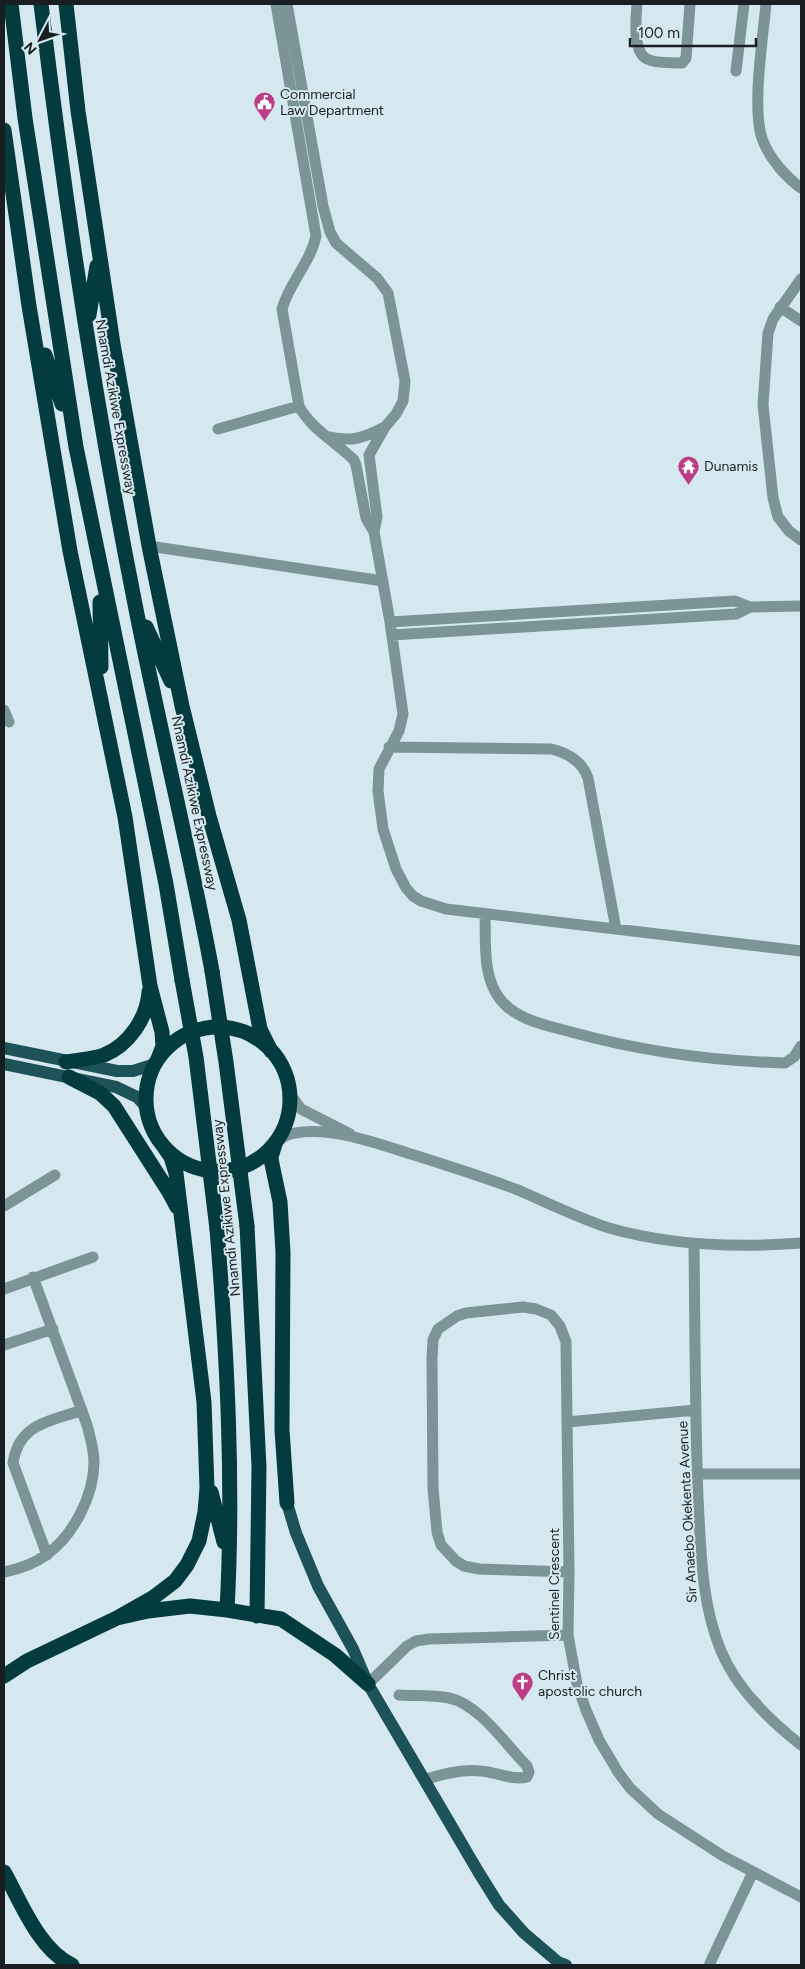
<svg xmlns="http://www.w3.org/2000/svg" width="805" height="1969" viewBox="0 0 805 1969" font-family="Figtree,sans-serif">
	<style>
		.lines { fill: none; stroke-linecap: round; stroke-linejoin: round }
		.minor { stroke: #7a9497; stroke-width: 11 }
		.major { stroke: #1d5358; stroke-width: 12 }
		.highway { stroke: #033b3f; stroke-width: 15 }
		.highway-bridge { stroke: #033b3f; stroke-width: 15 }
		.labels { text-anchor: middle; stroke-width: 4; stroke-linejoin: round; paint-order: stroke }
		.poi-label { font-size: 14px; fill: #181e21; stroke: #d5e7ef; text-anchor: start }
		.street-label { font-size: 14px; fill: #181e21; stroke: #d5e7ef }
	</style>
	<rect width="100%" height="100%" fill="#d5e7ef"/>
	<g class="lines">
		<path class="minor" d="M276,4L316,236C310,264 290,281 282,309L299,406C311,429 336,442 354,460L356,465L366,518L374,532L390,622L403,714L399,731L379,769L378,791L383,829L396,869L406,888L413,896L421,901L446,909L801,951
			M287,4L323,206L330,232L336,243L377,278L388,293L405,381L403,401L396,414L385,427L369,455L377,517L374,532
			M637,4C636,17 632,52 647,59C656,64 672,62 682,63L686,58L690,4
			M766,4C763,37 751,112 763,141C770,159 786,177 801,188
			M736,71L744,4
			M801,279L773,319L768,333L763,405L773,498L778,517L789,531L801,540
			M780,307L801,321
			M218,429L299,406
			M329,437C353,442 363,438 385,427
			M149,546L383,581
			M390,622L735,601L750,607L801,606
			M392,635L736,614L750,607
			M4,710L9,722
			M389,747L551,749C568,753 582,761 588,778L616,929
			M485,914C486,942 482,976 500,999C516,1020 546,1025 571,1032C640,1051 712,1061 785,1063L794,1057L801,1046
			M289,1087L293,1098L301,1109L350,1134
			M278,1140C283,1137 289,1134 295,1133C331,1126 379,1144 414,1155C449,1166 484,1177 518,1190C548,1203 578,1218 609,1228C672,1246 736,1248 801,1243
			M4,1206L55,1175
			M694,1244C695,1329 695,1414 698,1498C701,1550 701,1603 721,1651C737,1689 769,1720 801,1745
			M4,1289L93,1257
			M4,1345L53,1329
			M567,1422L696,1410
			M697,1474H801
			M47,1555L13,1463C19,1423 50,1422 82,1410
			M4,1572C19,1569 34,1564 46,1555C73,1536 94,1496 94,1462C94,1449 90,1437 87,1425L33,1277
			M569,1572L479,1569L464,1566L456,1561L441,1545L437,1532L433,1488L432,1358L433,1340L438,1329L457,1316L466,1313L523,1307L536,1309L551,1315L560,1326L566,1342L569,1572L568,1635L577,1684L586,1710L599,1740L618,1772L630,1788L658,1814L723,1856L801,1897
			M368,1684L407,1646L416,1641L429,1639L568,1635
			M399,1695C415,1696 433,1695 449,1698C479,1704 506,1745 527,1766L529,1772L527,1777C513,1781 496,1772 481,1771C461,1769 443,1774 424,1780
			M710,1963L753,1872"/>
		<path class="major" d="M4,1048L117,1071H133L155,1064
			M4,1064L116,1087L137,1097L147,1108
			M287,1503L296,1533L318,1586L353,1649L368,1684L479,1873L499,1905L524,1933L558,1962L566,1965"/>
		<path class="highway" d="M11,4L25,118L76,447L166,884L182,980
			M41,4C65,203 95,402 134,599C158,723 189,846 212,971
			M66,4L78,111L113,344L149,546L182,706L209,816L239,920L260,1029L271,1051
			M4,130L29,306L70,551L125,817L150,986L162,1032L163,1046L158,1059
			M89,315L97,266
			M45,355L62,404
			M100,602L101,667
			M146,627L171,681
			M146 1099a72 72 0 1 1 144 0a72 72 0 1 1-144 0Z
			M66,1062C79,1060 92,1059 104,1055C129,1045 147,1018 149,992
			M69,1077L100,1093L114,1106L169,1192L177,1207
			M275,1144L271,1157L272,1164L280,1202L283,1252L282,1430L287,1503
			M247,1226L259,1467L257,1616
			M217,1229C227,1356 234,1483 227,1610
			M211,1492L224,1542
			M117,1618L154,1597L175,1581L187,1565L199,1541L205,1512L207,1488L204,1402L176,1173L171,1157L164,1147
			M4,1676L27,1661L117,1618L148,1611L190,1606L227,1610L281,1619L335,1655L368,1684
			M4,1872C21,1902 39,1950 72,1965"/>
		<path class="highway-bridge" d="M212,971L226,1062L247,1226
			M182,980L196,1057L217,1229"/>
	</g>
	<defs>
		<symbol id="civic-pin" viewBox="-11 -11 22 30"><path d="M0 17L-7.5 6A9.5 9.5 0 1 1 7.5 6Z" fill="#bd3c86" stroke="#d5e7ef"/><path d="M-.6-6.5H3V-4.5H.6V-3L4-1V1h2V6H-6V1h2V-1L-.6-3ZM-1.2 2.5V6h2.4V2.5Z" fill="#fff"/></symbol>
		<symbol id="temple-pin" viewBox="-11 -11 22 30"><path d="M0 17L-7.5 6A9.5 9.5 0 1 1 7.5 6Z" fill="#bd3c86" stroke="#d5e7ef"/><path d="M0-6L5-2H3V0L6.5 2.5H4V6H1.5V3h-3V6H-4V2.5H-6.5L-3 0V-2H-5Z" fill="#fff"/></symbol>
		<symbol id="church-pin" viewBox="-11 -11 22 30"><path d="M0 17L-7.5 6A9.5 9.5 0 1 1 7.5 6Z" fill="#bd3c86" stroke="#d5e7ef"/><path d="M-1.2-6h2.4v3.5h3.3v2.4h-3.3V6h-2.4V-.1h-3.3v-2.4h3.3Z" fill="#fff"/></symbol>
	</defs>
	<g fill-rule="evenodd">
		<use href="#civic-pin" x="252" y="90" width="25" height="34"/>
		<use href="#temple-pin" x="676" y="454" width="25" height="34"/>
		<use href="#church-pin" x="510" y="1670" width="25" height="34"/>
	</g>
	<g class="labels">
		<g class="poi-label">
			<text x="280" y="99">Commercial<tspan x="280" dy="16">Law Department</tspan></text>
			<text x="704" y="471">Dunamis</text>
			<text x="538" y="1680">Christ<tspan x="538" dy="16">apostolic church</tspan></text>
		</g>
		<g class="street-label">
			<text transform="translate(116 407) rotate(80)" y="5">Nnamdi Azikiwe Expressway</text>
			<text transform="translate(195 803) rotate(78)" y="5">Nnamdi Azikiwe Expressway</text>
			<text transform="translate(226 1208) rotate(-96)" y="5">Nnamdi Azikiwe Expressway</text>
			<text transform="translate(687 1512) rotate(-93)" y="5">Sir Anaebo Okekenta Avenue</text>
			<text transform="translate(554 1584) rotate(-90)" y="5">Sentinel Crescent</text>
		</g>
	</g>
	<rect width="805" height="1969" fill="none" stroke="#181e21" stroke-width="10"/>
	<g transform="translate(40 40) rotate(229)" stroke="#d5e7ef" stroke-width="4" paint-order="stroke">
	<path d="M0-4L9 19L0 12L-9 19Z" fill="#181e21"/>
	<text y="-8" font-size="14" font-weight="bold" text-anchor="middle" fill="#181e21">N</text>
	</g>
	<path d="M630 38v8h126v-8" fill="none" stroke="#181e21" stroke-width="2.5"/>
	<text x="638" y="38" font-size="15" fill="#181e21" stroke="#d5e7ef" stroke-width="4" paint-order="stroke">100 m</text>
</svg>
